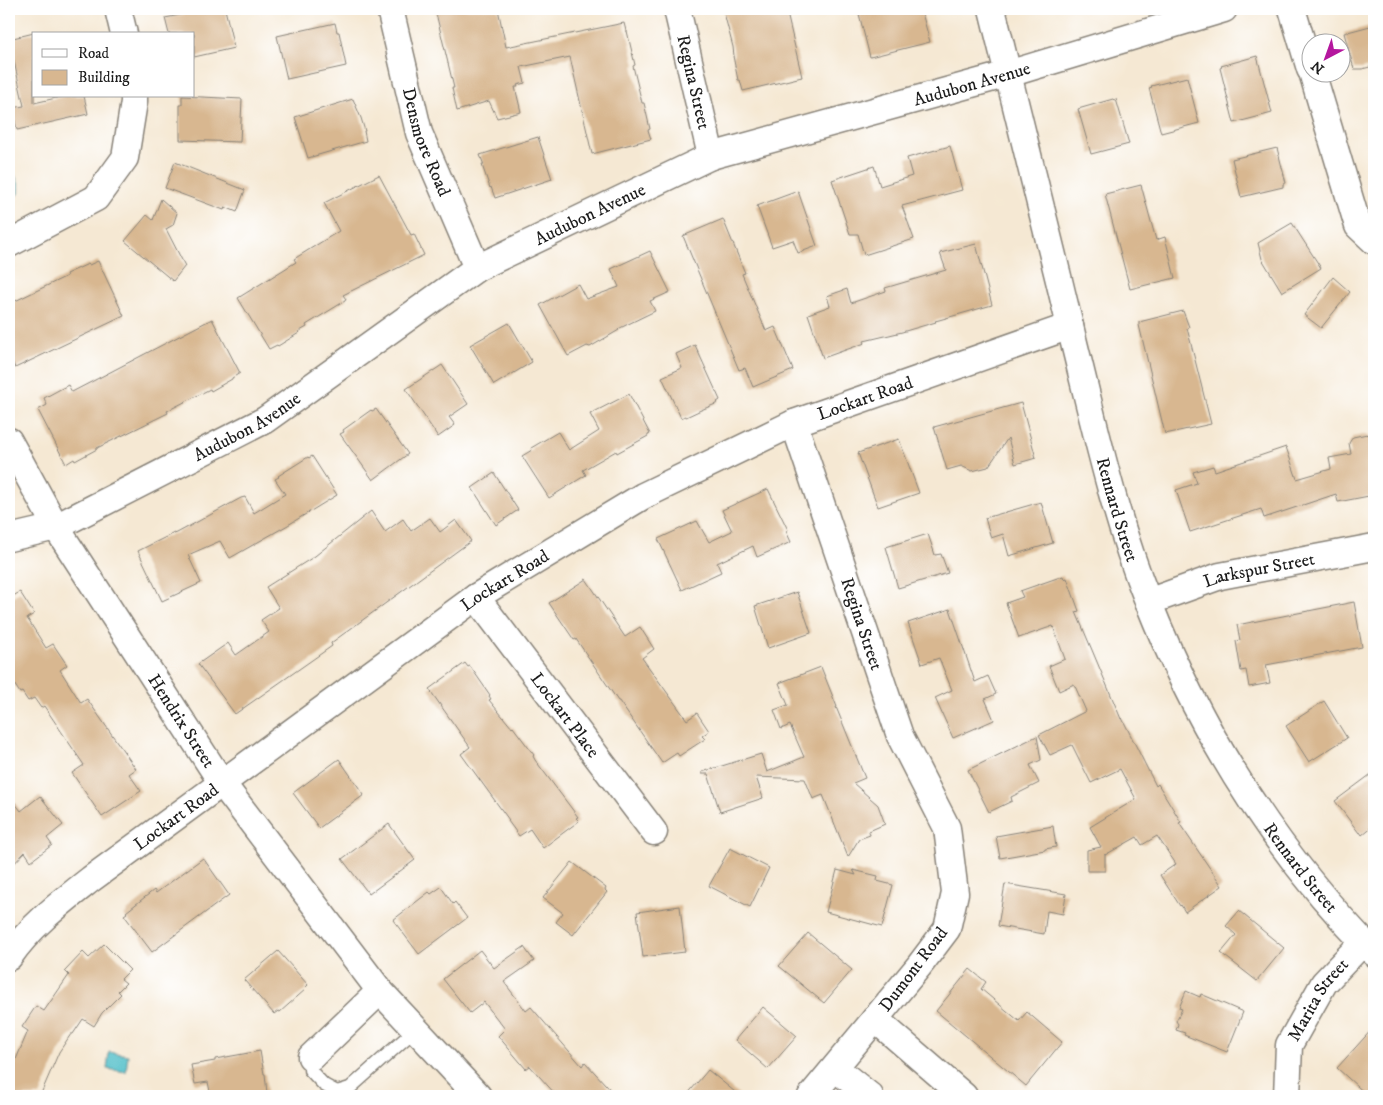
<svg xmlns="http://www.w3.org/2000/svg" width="1383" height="1105" viewBox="0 0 1383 1105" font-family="'IM FELL DW Pica',serif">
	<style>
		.water { fill: #52bfc9; stroke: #376e72 }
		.building { fill: #d8b790 }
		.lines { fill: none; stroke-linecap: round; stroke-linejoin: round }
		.lane-casing { stroke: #888278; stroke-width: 15 }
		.street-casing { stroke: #888278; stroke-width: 29 }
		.lane { stroke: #fff; stroke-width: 12 }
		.street { stroke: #fff; stroke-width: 26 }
		.labels { text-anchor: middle; stroke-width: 4; stroke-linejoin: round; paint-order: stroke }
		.street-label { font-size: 18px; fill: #1c1c1c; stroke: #fff }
	</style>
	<rect width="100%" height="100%" fill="#fff"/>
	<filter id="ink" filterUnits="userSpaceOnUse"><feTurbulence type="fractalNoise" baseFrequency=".02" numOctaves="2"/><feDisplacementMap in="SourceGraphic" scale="10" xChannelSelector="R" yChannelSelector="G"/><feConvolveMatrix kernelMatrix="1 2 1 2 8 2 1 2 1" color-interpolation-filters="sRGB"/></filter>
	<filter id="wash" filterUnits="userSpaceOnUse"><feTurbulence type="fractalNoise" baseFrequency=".0096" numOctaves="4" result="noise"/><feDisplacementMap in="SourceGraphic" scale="20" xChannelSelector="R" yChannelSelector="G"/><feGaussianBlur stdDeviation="1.12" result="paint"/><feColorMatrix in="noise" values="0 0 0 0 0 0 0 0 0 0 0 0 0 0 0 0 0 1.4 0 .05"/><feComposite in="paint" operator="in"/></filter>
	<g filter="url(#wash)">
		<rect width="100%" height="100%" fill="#f5e8d3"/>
		<path class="water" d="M9,161L19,185L18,194L10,202L9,198Z
			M109,1052L128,1055L126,1072L107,1069Z"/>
		<g id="blocks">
			<path class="building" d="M210,9H225L234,48L194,57V34H169L165,18Z
				M435,9H498L506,47L624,23L626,31H627L635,65L633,66L642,103H644L650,129L648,130L651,139L592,154L570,57L521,67L525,83L517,85L518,87H515L521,112L497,118L489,101L457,111L452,88H454Z
				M723,9H786L802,77L743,91L740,80H738L733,56H734L733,47Z
				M880,9H921L930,42L870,57L859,14Z
				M335,23L337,32H339L346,66L287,79L277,36Z
				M1374,25V66L1362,69H1354L1344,33Z
				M34,33V103L65,96H84L88,114L17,130L12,108L24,106L9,39Z
				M1257,56L1272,113L1234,123L1220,68L1222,67L1221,66Z
				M1187,77L1199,123L1161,133L1149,88L1152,87L1151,86Z
				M182,96L242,99L240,142L180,140V105H182Z
				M353,99L361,118L365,131H364L366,141L308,158L295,117Z
				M1113,99L1114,100L1116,99L1129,144L1091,154L1078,109Z
				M538,137L552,179L495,198L491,187L490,188L482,165H484L480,155Z
				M950,146L962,190L902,206L914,239L864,255L858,234H850L832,180L874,166L880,186L912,176L907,158Z
				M1277,148L1286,183L1283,184V187L1241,197L1232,159Z
				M175,162L245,190L237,212L225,207L224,210L165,188Z
				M379,175L411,235L414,234L424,255L343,295L346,299L345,301L306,325L307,327L298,332L299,333L278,346L277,345L269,349L238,298L296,262L294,259L339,231L324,203Z
				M1141,185L1156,240L1165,237L1175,278L1130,289L1105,194Z
				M798,191L817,246L798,253L793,240L772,247L757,206Z
				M161,199L177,213L173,225L166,229L185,266L173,281L125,241L147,215L153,220Z
				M723,219L745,273L742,274L766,331L775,327L793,370L753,387L745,368L739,370L683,236Z
				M1292,223L1321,268L1282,292L1262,259L1258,243Z
				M976,244L992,305L939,320L935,321L936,322L902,332L864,341L865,343L823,358L808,314L830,306L827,296L847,289L851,303L886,291L885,288L946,270L940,253Z
				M650,251L670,292L650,301L655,311L618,329L619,330L590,347L587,346L568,356L540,305L578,284L586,299L619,287L611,269Z
				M98,261L124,316L15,368L9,354V304L67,276L66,274L88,264L89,265Z
				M1333,277L1350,292L1321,328L1304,315Z
				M1183,311L1189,327L1187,328L1211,424L1165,434L1139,325V322Z
				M212,319L240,373L232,378V379L211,391L210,389L167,411L168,413L97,448V449L75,461L74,459L66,464L38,410L47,405L44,398L68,385L72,392Z
				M509,323L532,362L494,385L470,345Z
				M695,345L720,400L717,402L718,403L701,410L686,417L685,416L681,418L662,377L682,368L676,354Z
				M442,365L468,404L449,417L455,425L438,437L406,389Z
				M629,394L650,434L648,435V436L617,453L616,451L583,470L586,475L549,498L522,456L532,450L531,448L558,432L569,450L599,431L590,414Z
				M1021,403L1036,458L1015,464L1008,438L988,467L972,471L961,466L947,470L934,427Z
				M376,409L408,454L373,480L340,434L344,432L343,430L371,410L372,411Z
				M1367,434L1374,441V495L1338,502L1336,494L1264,518L1261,509L1190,532L1176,490L1197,483L1193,472L1213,466L1215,471L1286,447L1297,479L1331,469L1329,458L1351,454L1349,443L1353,437Z
				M899,439L919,493L878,507L858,453Z
				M312,456L337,495L288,525L230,558L220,541L188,555L201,583L162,601L138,551L174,533V534L177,533L241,498L245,497L254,513L285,494L275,479L279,477L278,476L308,457L309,458Z
				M494,473L518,510L496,525L472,488Z
				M768,489L788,530L786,531L791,542L757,557L753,546L717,563L721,572L682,590L658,539L697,521L709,542L732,531L722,510Z
				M1041,502L1053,543L1009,556L1003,534L991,538L985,518Z
				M371,511L385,532L403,519L411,531L430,518L440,532L456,520L471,541L331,643L332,646L235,714L198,664L228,643L236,655L269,632L261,620L279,608L266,587L315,556Z
				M928,534L935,555L941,554L948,573L898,588L886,547Z
				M1063,576L1064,579L1067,578L1079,611L1076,612L1121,719L1122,718L1156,786L1158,784L1181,822L1179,823L1222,886L1185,912L1181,905L1180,906L1160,875L1176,864L1157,836L1142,845L1137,837L1105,855V854V871H1087V850L1101,847L1090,827L1136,799L1120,769L1091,783L1072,745L1050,755L1039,735L1086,711L1074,684L1059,691L1049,666L1065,659L1053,626L1019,638L1006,603L1023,597L1020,591Z
				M586,579L625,637L640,627L654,649L642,658L687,720L697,713L709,731L702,736L705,739L679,756L677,753L662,763L619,701H618L576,639L574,640L549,603Z
				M9,590L13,596L20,592L34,614L27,618L46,648L53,644L67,665L60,670L81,703L87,699L136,769L129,774L141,791L102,817L72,773L84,765L44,706L41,708L34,698L28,701L22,692L20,693L9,676Z
				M797,592L811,633L768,648L755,606Z
				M1354,602L1362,647L1266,665L1270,683L1249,687L1246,670L1241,671L1236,641L1240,640L1237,625Z
				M950,609L975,682L988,676L996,694L985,699L994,720L953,738L935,698L952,690L939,658L922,664L908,623Z
				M465,663L468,667L470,666L490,695L489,696L491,699L489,700L512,728L513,727L534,755L533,756L535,760L578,817L576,818L579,821L543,848L530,829L519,836L508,821L509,820L461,754L470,747L429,689Z
				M821,667L837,707H836L865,778L853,783L878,805L885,824L869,831L870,835L859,839L848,857L823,795L813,799L805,779L756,777L763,798L720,812L708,774H702V772L761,754L767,772L804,757L790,725L781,729L774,710L788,705L779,683Z
				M1324,701L1347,738L1309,762L1286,726Z
				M1037,736L1041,760L1030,765L1039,783L1011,797L1012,801L989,812L968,770Z
				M339,759L364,795L319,828L293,793Z
				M1374,772V825L1362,835L1360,832L1359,833L1335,801Z
				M9,795L21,811L40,796L63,825L47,838L52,845L31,861L25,852L9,869Z
				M389,824L415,860L369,894L342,859Z
				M1053,826L1056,847L1045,849V850L1000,858L996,836Z
				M730,848L769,868L750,907L709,886Z
				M203,858L229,895L152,952L124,915L127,913L126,912L154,890L156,893Z
				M572,862L606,888L605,890L607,892L573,935L556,922L563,913L543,898Z
				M837,870L856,875L853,870L878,876L877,881L893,885L882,927L826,912Z
				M1005,884L1066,894L1063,914L1047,911L1044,934L998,926Z
				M441,887L453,904L455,902L467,918L419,954L393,920L429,892L431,894Z
				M680,906L685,952L643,957L637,912Z
				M1239,911L1284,948L1257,981L1221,953L1236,935L1226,926Z
				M808,933L852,970L824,1003L779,966Z
				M104,944L130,970L121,979L126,983L118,991L121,994L102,1013L94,1026L83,1019L73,1034H71L59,1052L40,1096H9V1076L28,1031L22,1027L36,1006L44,1011L69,975L65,971L83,952L89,958Z
				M524,947L534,961L504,982L526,1011L531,1007L582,1066L585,1062L616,1096H557L530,1066L526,1069L498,1036L505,1029L484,1002L470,1013L443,979L480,950L494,968Z
				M278,951L308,985L305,988L306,989L280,1012L278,1011L274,1014L244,980Z
				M970,969L986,982L981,989L1019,1021L1027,1012L1062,1042L1026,1086L936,1011Z
				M1186,991L1200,997L1201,994L1243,1012L1227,1052L1184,1035L1185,1033L1176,1030L1178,1024L1176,1021L1182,1009L1179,1008Z
				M763,1007L797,1036L768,1069L735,1040Z
				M1374,1027V1096H1368L1337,1068Z
				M260,1051L264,1074H265L267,1093L250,1096H211L208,1082L195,1084L191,1065L215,1061V1059Z
				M708,1070L740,1096H686Z"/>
		</g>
	</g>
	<g filter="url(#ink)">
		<use href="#blocks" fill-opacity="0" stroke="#888278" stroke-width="1"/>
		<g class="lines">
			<defs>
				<path id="lane" d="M311,1057L310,1070L324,1085L337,1092L350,1088L416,1029"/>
				<g id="street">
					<path d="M118,9L124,34"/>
					<path id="s1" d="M390,9L419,133L477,268"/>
					<path id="s2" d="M677,9L711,156"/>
					<path id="s3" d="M992,9C1020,121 1048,234 1075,347C1096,432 1115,519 1148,601C1200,732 1276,853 1374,953"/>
					<path d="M1292,9L1310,69"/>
					<path d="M1312,72L1358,226L1374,241"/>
					<path d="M9,244L96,198L125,158L134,102V96"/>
					<path id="s4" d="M794,423L900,736L947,828L955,893L947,929L919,966L811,1096"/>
					<path id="s5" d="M9,441L56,527L222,783L380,991L478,1096"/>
					<path id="s6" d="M9,538L56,527L265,420L477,268L711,156L1008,74L1224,9"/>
					<path id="s7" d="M476,597L654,832"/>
					<path id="s8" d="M1148,602L1220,576L1374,547"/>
					<path id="s9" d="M9,957C30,926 62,902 91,879L476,597L643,496L794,423L1070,326"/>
					<path d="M875,1019L964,1096"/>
					<path d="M311,1057L380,991"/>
					<path d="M835,1068L870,1096"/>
					<path id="s10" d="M1287,1096L1289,1045L1324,983L1363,942"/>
				</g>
			</defs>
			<use href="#lane" class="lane-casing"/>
			<use href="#street" class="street-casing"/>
			<use href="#lane" class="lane"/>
			<use href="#street" class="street"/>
		</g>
	</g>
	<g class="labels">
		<g class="street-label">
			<text dy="6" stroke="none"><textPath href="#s2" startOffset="75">Regina Street</textPath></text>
			<text dy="6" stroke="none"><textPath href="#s6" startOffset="1074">Audubon Avenue</textPath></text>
			<text dy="6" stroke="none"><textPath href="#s1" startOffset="138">Densmore Road</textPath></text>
			<text dy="6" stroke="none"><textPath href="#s6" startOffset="669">Audubon Avenue</textPath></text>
			<text dy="6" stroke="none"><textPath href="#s9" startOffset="1029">Lockart Road</textPath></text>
			<text dy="6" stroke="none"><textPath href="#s6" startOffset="264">Audubon Avenue</textPath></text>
			<text dy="6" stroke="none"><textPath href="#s3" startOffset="516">Rennard Street</textPath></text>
			<text dy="6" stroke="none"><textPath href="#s8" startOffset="116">Larkspur Street</textPath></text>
			<text dy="6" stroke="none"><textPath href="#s9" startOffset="624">Lockart Road</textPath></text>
			<text dy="6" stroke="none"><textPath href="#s4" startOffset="212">Regina Street</textPath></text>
			<text dy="6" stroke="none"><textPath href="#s7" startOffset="148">Lockart Place</textPath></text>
			<text dy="6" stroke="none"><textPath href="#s5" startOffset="329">Hendrix Street</textPath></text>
			<text dy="6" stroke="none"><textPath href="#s9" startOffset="219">Lockart Road</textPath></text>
			<text dy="6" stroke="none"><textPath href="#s3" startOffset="921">Rennard Street</textPath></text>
			<text transform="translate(913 969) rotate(-53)" y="6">Dumont Road</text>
			<text dy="6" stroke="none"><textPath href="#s10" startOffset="105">Marita Street</textPath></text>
		</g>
	</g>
	<rect width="1383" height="1105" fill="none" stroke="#fff" stroke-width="30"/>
	<rect x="32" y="32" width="162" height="65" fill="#ffffff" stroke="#a4a4a4"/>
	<rect x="42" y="49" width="25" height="8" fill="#ffffff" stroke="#a4a4a4"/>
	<text x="78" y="58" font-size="15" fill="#1c1c1c">Road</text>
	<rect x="42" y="70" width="25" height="15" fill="#d8b790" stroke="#a4a4a4"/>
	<text x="78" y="82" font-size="15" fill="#1c1c1c">Building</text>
	<g transform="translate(1326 58) rotate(221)"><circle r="24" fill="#ffffff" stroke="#a4a4a4"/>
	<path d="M0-4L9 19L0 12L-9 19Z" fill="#b5179e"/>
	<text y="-8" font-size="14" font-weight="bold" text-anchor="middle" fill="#1c1c1c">N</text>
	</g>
</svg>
